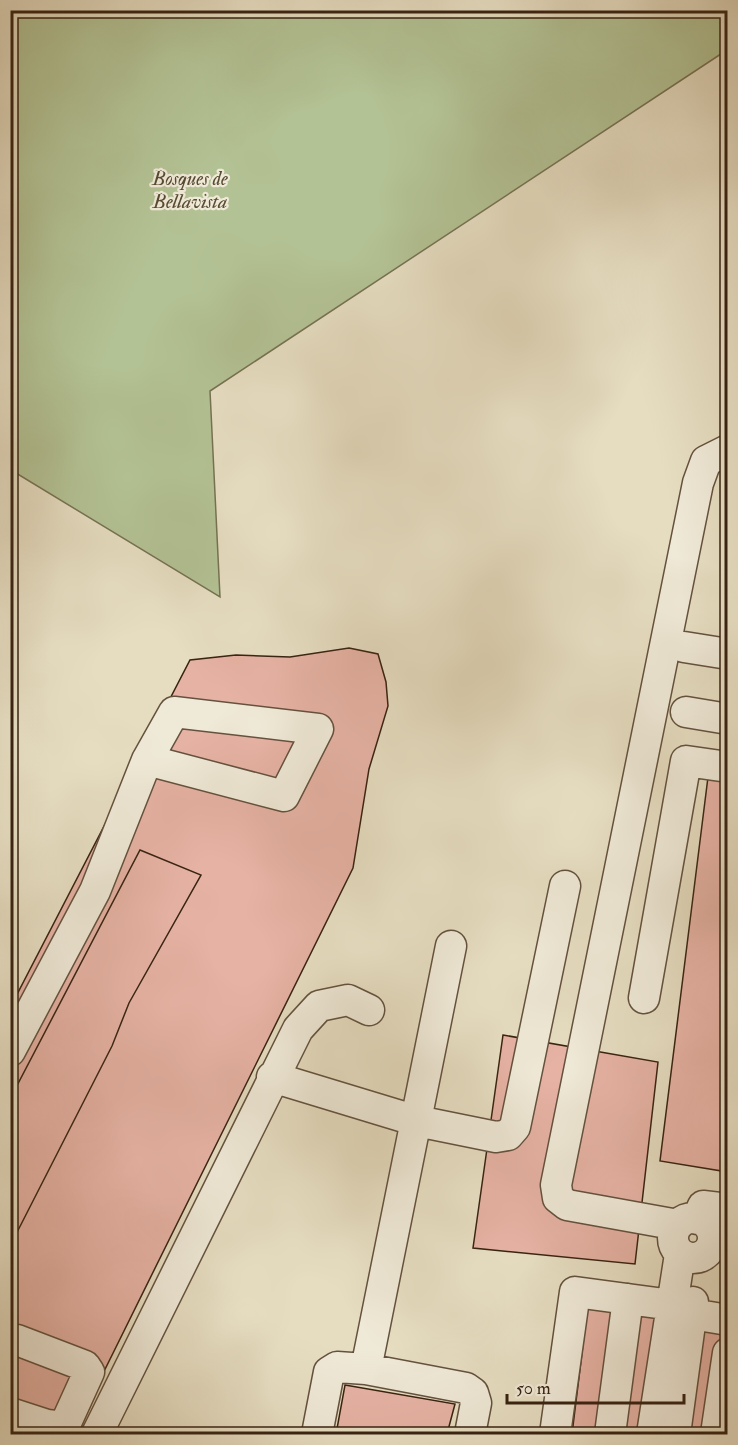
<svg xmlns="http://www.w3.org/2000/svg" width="738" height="1445" viewBox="0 0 738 1445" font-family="'IM FELL Double Pica',serif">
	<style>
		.green { fill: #b3c294; stroke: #767253; stroke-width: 1.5 }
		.building { fill: #e6b2a4; stroke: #382312; stroke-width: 1.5 }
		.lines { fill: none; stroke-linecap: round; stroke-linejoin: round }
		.minor-casing { stroke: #64523e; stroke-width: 33 }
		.minor { stroke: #efe9d7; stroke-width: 30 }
		.labels { text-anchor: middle; stroke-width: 4.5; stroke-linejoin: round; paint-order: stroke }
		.park-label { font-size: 20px; font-style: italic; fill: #574b32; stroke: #efe9d7 }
	</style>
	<rect width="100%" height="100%" fill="#e6ddc1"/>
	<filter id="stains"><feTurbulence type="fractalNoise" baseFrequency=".00333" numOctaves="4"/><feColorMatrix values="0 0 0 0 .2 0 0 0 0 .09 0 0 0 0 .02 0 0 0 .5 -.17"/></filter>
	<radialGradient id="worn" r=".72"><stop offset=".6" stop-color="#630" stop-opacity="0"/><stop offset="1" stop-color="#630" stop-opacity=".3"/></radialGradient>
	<path class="green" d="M10,11H727V50L210,391L220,597L11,470Z"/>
	<path class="building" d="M349,648L378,654L386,682L388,706L369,769L353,868L73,1434H10V1008L190,660L236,655L290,657Z
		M708,777L728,780V1172L660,1161Z
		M140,850L201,875L129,1003L112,1046L10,1246V1099Z
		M503,1035L658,1062L635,1264L473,1248Z
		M589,1296L728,1314V1434H572Z
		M345,1385L455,1404L447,1434H336Z"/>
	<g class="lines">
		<defs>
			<path id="minor" d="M684,647L728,654
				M686,712L728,719
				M644,998L686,761L728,767
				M10,1051L95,891L147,760L174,712L318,729L284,796L147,760
				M272,1077L417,1121L496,1137L508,1135L515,1127L565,886
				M673 1238a20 20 0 1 1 40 0a20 20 0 1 1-40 0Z
				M697,1219L703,1206L728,1209
				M678,1225L567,1205L558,1198L556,1185L698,483L706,461L728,450
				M692,1314L728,1320
				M366,1369L451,946
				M10,1413L47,1425L64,1427L89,1372L85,1366L17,1340
				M97,1434L298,1029L319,1006L348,1000L369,1010
				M317,1434L329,1372L337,1367L366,1369L466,1388L473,1393L476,1403L470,1434
				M555,1434L575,1292L672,1305
				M610,1434L628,1299
				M652,1434L680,1254
				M675,1434L693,1302
				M716,1434L728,1353"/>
		</defs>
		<use href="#minor" class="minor-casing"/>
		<use href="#minor" class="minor"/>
	</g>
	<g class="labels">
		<g class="park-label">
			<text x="190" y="185">Bosques de<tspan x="190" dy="23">Bellavista</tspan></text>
		</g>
	</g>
	<rect width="738" height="1445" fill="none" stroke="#e6ddc1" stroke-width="36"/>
	<rect x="12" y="12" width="714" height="1421" fill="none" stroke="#382312" stroke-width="3"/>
	<rect x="18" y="18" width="702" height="1409" fill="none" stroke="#382312" stroke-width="1.5"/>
	<path d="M507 1394v9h177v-9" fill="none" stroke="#382312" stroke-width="3"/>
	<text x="516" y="1394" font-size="18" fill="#382312" stroke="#efe9d7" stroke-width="4.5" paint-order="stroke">50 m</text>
	<rect width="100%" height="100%" filter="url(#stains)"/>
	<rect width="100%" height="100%" fill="url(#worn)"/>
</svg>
